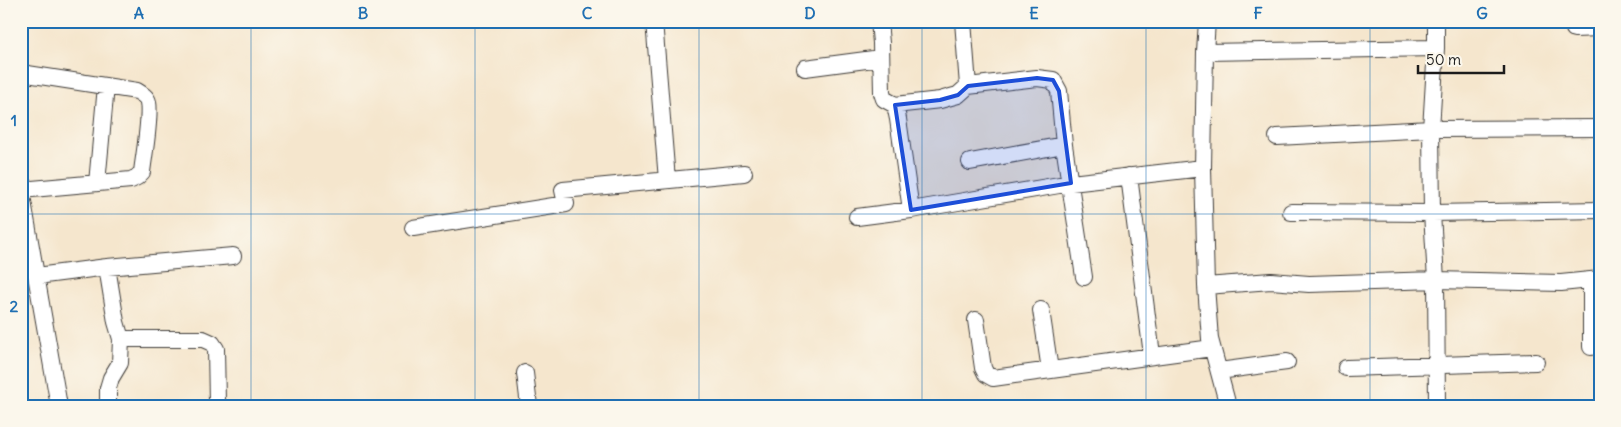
<svg xmlns="http://www.w3.org/2000/svg" width="1621" height="427" viewBox="0 0 1621 427" font-family="Delius,sans-serif">
	<style>
		.lines { fill: none; stroke-linecap: round; stroke-linejoin: round }
		.minor-casing { stroke: #3d3a37; stroke-width: 18 }
		.minor { stroke: #fff; stroke-width: 16 }
		.marked { fill: #1d4ed8; fill-opacity: 0.2; stroke: #1d4ed8; stroke-width: 4; stroke-linejoin: round }
		.grid { fill: none; stroke: #1f6fb2; stroke-width: 1; stroke-opacity: 0.55 }
		.neatline { fill: none; stroke: #1f6fb2; stroke-width: 2 }
		.grid-label { font-size: 16px; text-anchor: middle; font-weight: bold; fill: #1f6fb2 }
	</style>
	<rect width="100%" height="100%" fill="#fbf7ec"/>
	<filter id="ink" filterUnits="userSpaceOnUse"><feTurbulence type="fractalNoise" baseFrequency=".02" numOctaves="2"/><feDisplacementMap in="SourceGraphic" scale="10" xChannelSelector="R" yChannelSelector="G"/><feConvolveMatrix kernelMatrix="1 2 1 2 8 2 1 2 1" color-interpolation-filters="sRGB"/></filter>
	<filter id="wash" filterUnits="userSpaceOnUse"><feTurbulence type="fractalNoise" baseFrequency=".0096" numOctaves="4" result="noise"/><feDisplacementMap in="SourceGraphic" scale="20" xChannelSelector="R" yChannelSelector="G"/><feGaussianBlur stdDeviation="1.12" result="paint"/><feColorMatrix in="noise" values="0 0 0 0 0 0 0 0 0 0 0 0 0 0 0 0 0 1.4 0 .05"/><feComposite in="paint" operator="in"/></filter>
	<g filter="url(#wash)">
		<rect width="100%" height="100%" fill="#f5e6cd"/>
	</g>
	<g filter="url(#ink)">
		<g class="lines">
			<defs>
				<path id="minor" d="M654,21L667,180
					M879,21L881,43L882,93L884,99L895,105L898,119L911,210
					M963,21L968,86
					M1207,21L1205,52L1203,168L1206,286L1210,339L1228,406
					M1436,21V48L1431,129L1432,213L1436,280L1437,406
					M1574,29L1600,28
					M1205,52L1436,48
					M805,68L881,58
					M21,73L137,91C142,94 147,97 148,102C151,117 144,155 142,172L137,177L131,180L21,190L59,406
					M895,105L940,100L958,95L968,86L1037,78L1053,80L1059,91L1064,145L1084,277
					M1277,137L1431,129L1600,128
					M970,162L1064,145
					M1129,176L1152,355
					M97,183L106,86
					M1291,212L1432,213L1600,210
					M857,217L911,210L1071,183L1203,168
					M413,228L566,204L563,190L744,173
					M107,267L116,322L121,339L120,363L111,378L108,388V406
					M37,276L107,267L233,256
					M1591,280V347
					M1206,286L1271,281L1309,284L1436,280L1561,283L1600,279
					M1041,310L1050,370
					M976,320L983,368L986,374L993,378L1212,348
					M121,339H203L212,343L216,349L217,402
					M1346,368L1536,362
					M1219,371L1287,362
					M525,373L529,406"/>
			</defs>
			<use href="#minor" class="minor-casing"/>
			<use href="#minor" class="minor"/>
		</g>
	</g>
	<path class="marked" d="M1037,78L1053,80L1059,91L1071,183L911,210L895,105L940,100L958,95L968,86Z"/>
	<path class="grid" d="M251,21V406M475,21V406M699,21V406M922,21V406M1146,21V406M1370,21V406M21,214H1600"/>
	<rect width="1621" height="427" fill="none" stroke="#fbf7ec" stroke-width="55"/>
	<path d="M1418 65v8h86v-8" fill="none" stroke="#1c1c1c" stroke-width="2.5"/>
	<text x="1426" y="65" font-size="15" fill="#1c1c1c" stroke="#fbf7ec" stroke-width="4" paint-order="stroke">50 m</text>
	<rect x="28" y="28" width="1566" height="372" class="neatline"/>
	<g class="grid-label">
		<text x="139" y="19">A</text>
		<text x="363" y="19">B</text>
		<text x="587" y="19">C</text>
		<text x="810" y="19">D</text>
		<text x="1034" y="19">E</text>
		<text x="1258" y="19">F</text>
		<text x="1482" y="19">G</text>
		<text x="14" y="126">1</text>
		<text x="14" y="312">2</text>
	</g>
</svg>
